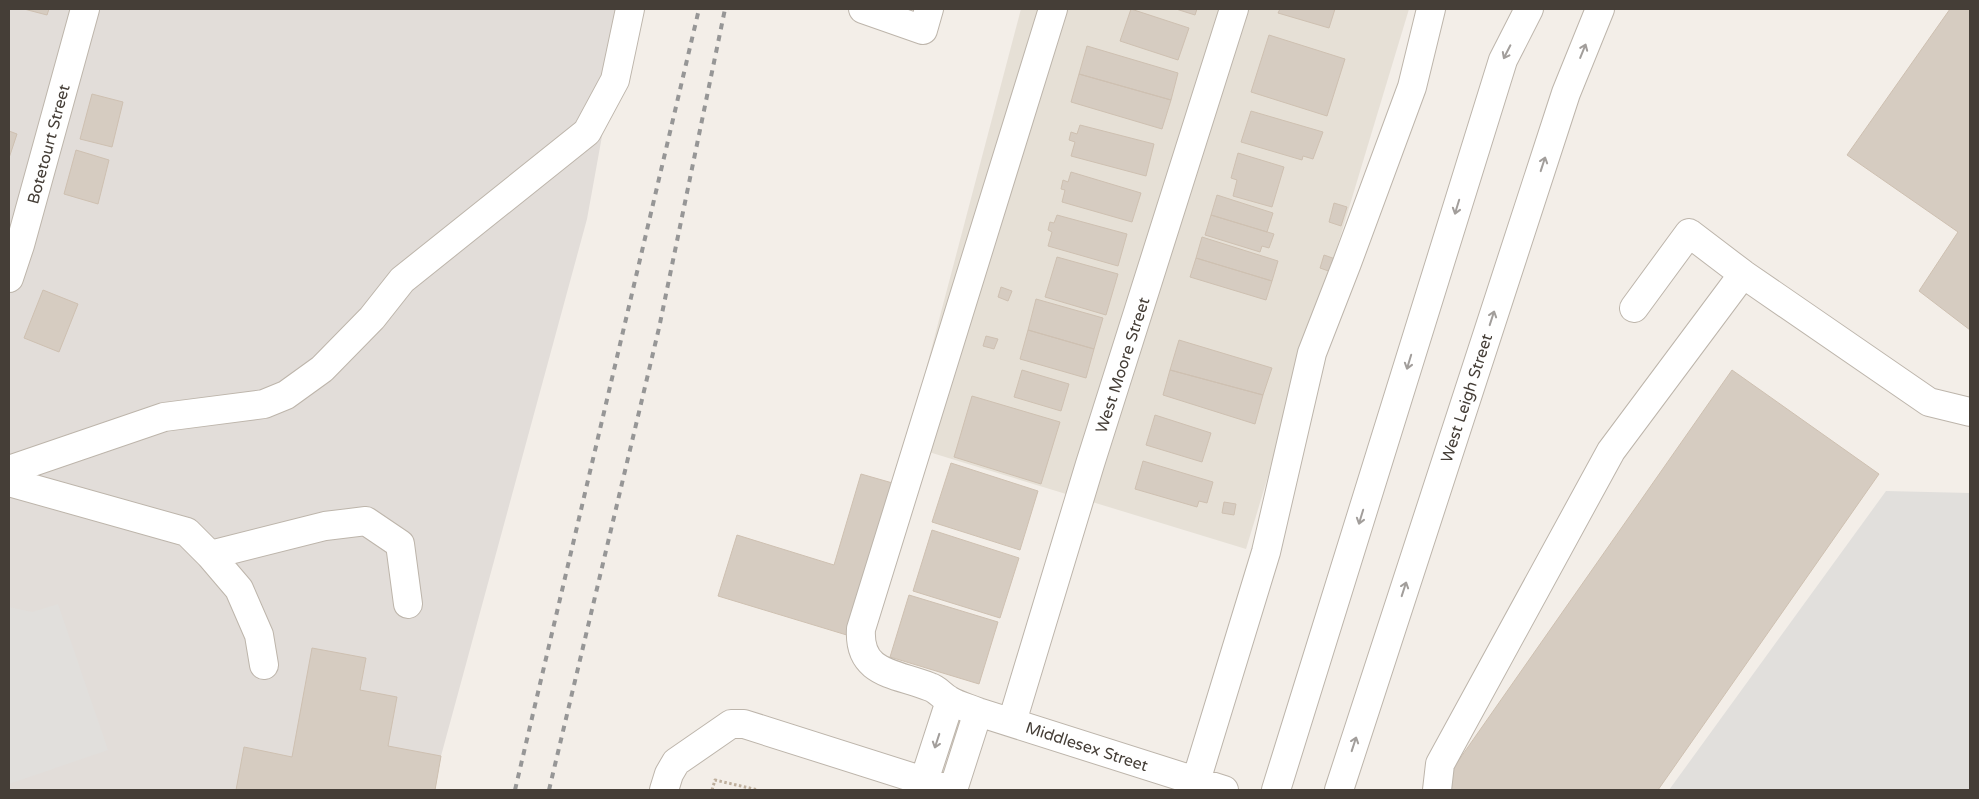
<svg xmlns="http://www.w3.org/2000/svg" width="1979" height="799" viewBox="0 0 1979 799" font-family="'Varela Round',sans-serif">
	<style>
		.residential { fill: #e6e0d6 }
		.industrial { fill: #e2ddd9 }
		.parking { fill: #e1dfdc }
		.building { fill: #d6ccc1; stroke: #cec0b1 }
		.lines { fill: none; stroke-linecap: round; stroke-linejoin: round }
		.minor-casing { stroke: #bdb5ab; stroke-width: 30 }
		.path { stroke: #beaf9d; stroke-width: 3; stroke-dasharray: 2.5 2.5; stroke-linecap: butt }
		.minor { stroke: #fff; stroke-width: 28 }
		.rail { stroke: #969696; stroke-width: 4; stroke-dasharray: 6 6; stroke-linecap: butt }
		.oneway { stroke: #a29e9b }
		.labels { text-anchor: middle; stroke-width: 4; stroke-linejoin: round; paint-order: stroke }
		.street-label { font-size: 16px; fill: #453e37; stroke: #fff }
	</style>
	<rect width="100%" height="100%" fill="#f3eee8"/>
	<path class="residential" d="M1021,9H1409L1246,549L906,445Z"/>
	<path class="industrial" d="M9,9H625L587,219L441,756L435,790H9Z"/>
	<path class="parking" d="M1886,491L1970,493V790H1669Z
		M58,604L108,750L9,784V607L32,612Z"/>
	<path class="building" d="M24,9H49L47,15Z
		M1131,9L1189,28L1178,60L1120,41Z
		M1176,9H1197L1195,15Z
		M1280,9H1335L1329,28L1278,13Z
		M1950,9H1970V330L1919,291L1958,232L1847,155Z
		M1269,35L1345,59L1327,116L1251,92Z
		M1087,46L1178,73L1171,100L1079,74Z
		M1079,74L1171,100L1162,129L1071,102Z
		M92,94L123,102L112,147L80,139Z
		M1251,111L1323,132L1313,159L1303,156L1302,160L1241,142Z
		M1080,125L1154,144L1146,176L1071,156L1075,142L1069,140L1071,132L1077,134Z
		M9,131L17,134L9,158Z
		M76,150L109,160L98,204L64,194Z
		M1238,153L1284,167L1272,207L1233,196L1237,180L1231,178Z
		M1071,172L1141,193L1132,222L1062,202L1065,190L1061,189L1063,180L1068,182Z
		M1217,195L1273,213L1267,232L1211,215Z
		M1334,203L1347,207L1341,226L1329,222Z
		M1057,215L1127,234L1118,266L1048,246L1052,232L1048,230L1050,222L1054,223Z
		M1211,215L1274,234L1269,248L1262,246L1260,252L1205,235Z
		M1202,237L1278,261L1272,281L1196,258Z
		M1324,255L1341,261L1337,274L1320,268Z
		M1057,257L1118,274L1106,315L1045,297Z
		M1196,258L1272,281L1266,300L1190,277Z
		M1001,287L1012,291L1008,301L998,297Z
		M43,290L78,304L59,352L24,338Z
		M1036,299L1103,318L1094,349L1028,330Z
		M1028,330L1094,349L1086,378L1020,359Z
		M986,336L998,339L994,349L983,346Z
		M1179,340L1272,368L1263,395L1170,370Z
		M1022,370L1069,384L1061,411L1014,397Z
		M1170,370L1263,395L1255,424L1163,395Z
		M1732,370L1879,474L1658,790H1445L1440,787Z
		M972,396L1060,422L1041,484L954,457Z
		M1155,415L1211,433L1202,462L1146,445Z
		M1143,461L1213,482L1207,503L1199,501L1197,507L1135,489Z
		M951,463L1038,491L1020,550L932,522Z
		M861,474L896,484L850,636L718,596L737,535L834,565Z
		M1224,502L1236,504L1234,515L1222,513Z
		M932,530L1019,558L1000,618L913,591Z
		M909,595L998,622L979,684L890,657Z
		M312,648L366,658L360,690L397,697L388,746L441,756L435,790H236L244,747L292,757Z"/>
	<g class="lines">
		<defs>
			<path id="minor" d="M863,9L923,30L929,9
				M1053,9L861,629C858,675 896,673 930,687C937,689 942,696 949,700C957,705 968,708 978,712L1224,790
				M9,278L20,245L85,9
				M1634,308L1689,233L1743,274L1929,402L1970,412
				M9,470L164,417L264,404L286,395L322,369L372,318L402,280L587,132L615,80L630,9
				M9,482L187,532L210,555L239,589L259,635L264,665
				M210,555L325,526L366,521L400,544L408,604
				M1012,722L1090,464L1234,9
				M924,781L950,701
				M1196,781L1266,552L1312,353L1347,263L1412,87L1431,9
				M664,790L669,774L676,762L731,724H744L952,790
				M953,790L978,712
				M1276,790L1503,60L1529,9
				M1339,790L1566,93L1600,9
				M1437,790L1440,764L1611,451L1743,274"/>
		</defs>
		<use href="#minor" class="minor-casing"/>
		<path class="path" d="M712,790L715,780L758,790"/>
		<use href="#minor" class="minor"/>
		<path class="rail" d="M515,790L699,9
			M549,790L659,328L725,9"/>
	</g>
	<defs><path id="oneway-shaft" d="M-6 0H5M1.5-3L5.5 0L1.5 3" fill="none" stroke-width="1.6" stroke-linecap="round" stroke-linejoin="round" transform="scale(1.25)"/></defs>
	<g class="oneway">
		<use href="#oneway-shaft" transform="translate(1583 51) rotate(-68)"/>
		<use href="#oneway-shaft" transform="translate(1507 52) rotate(117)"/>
		<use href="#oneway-shaft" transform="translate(1543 164) rotate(-72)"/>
		<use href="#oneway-shaft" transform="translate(1457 207) rotate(107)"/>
		<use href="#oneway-shaft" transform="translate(1492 318) rotate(-72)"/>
		<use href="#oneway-shaft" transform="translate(1409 362) rotate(107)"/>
		<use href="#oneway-shaft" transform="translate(1361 517) rotate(107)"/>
		<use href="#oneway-shaft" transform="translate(1404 589) rotate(-72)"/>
		<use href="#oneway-shaft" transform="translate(937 741) rotate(108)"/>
		<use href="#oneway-shaft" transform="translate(1354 744) rotate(-72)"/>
	</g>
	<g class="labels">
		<g class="street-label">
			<text transform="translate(48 144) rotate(-75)" y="6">Botetourt Street</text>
			<text transform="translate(1122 365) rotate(-72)" y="6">West Moore Street</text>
			<text transform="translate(1466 398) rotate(-72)" y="6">West Leigh Street</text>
			<text transform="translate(1087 746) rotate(18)" y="6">Middlesex Street</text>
		</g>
	</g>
	<rect width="1979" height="799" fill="none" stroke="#453e37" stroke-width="20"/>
</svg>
